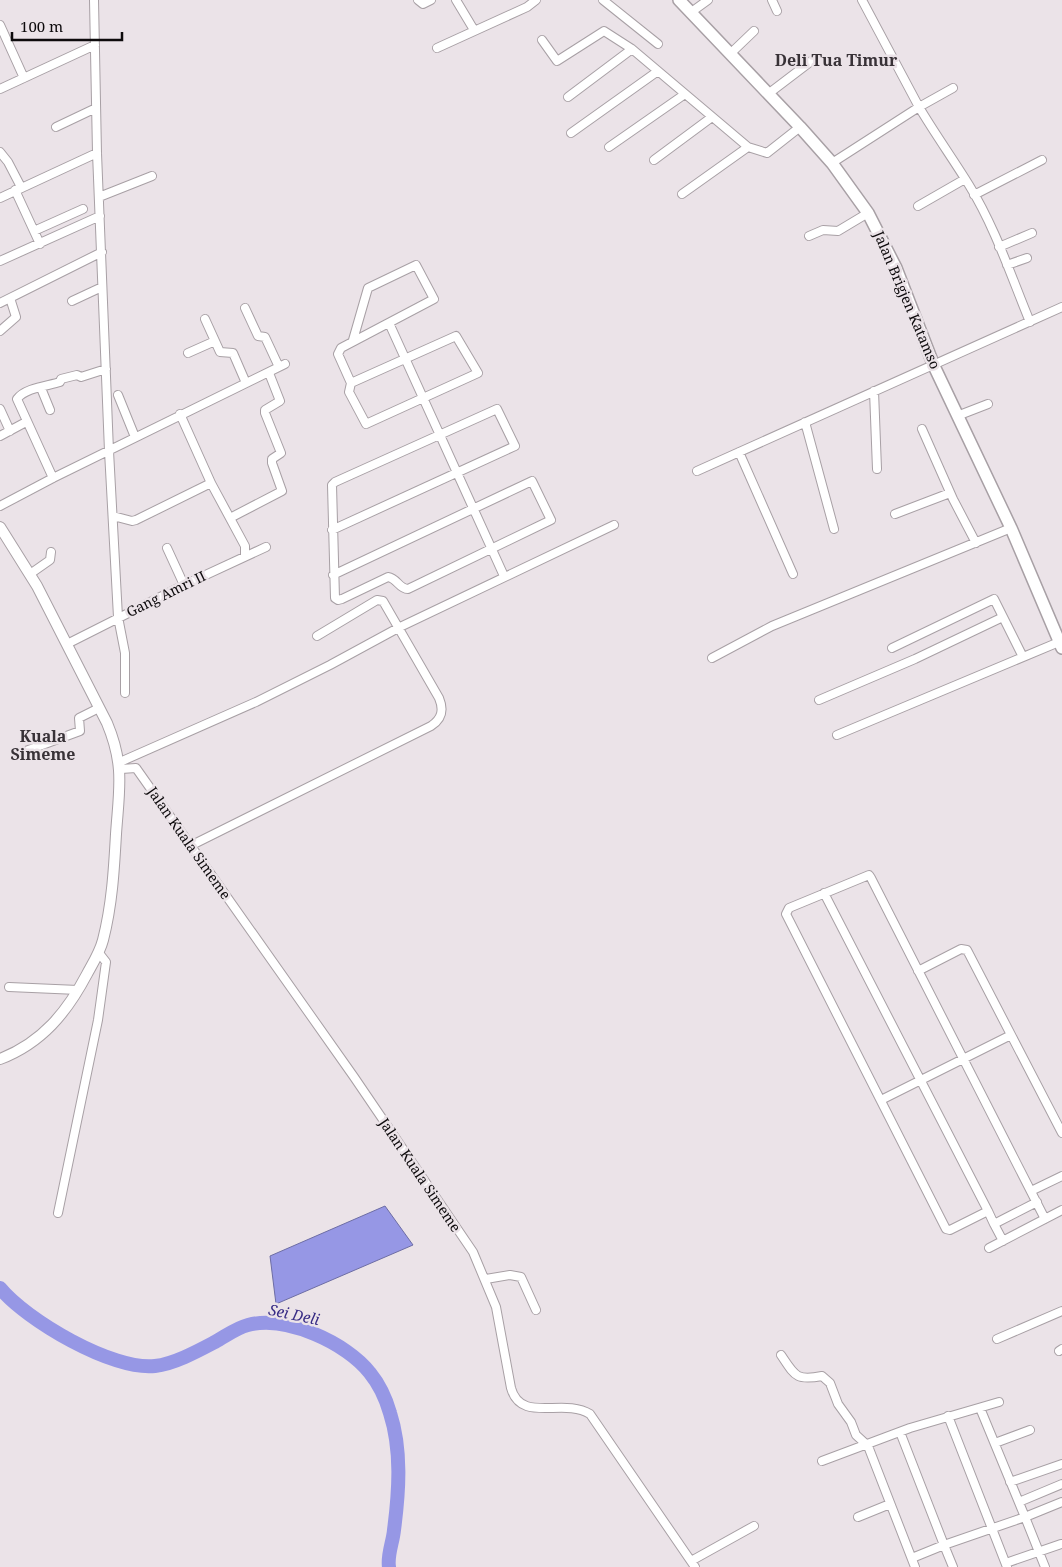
<svg xmlns="http://www.w3.org/2000/svg" width="1062" height="1567" viewBox="0 0 1062 1567" font-family="'Noto Serif',serif">
	<style>
		.water { fill: #9697e5; stroke: #6d6da4 }
		.lines { fill: none; stroke-linecap: round; stroke-linejoin: round }
		.river { stroke: #9697e5; stroke-width: 14 }
		.street-casing { stroke: #a8a0a5; stroke-width: 10 }
		.secondary-casing { stroke: #a8a0a5; stroke-width: 12 }
		.primary-casing { stroke: #a8a0a5; stroke-width: 14 }
		.street { stroke: #fff; stroke-width: 8 }
		.secondary { stroke: #fff; stroke-width: 10 }
		.primary { stroke: #fff; stroke-width: 11 }
		.labels { text-anchor: middle; stroke-width: 5; stroke-linejoin: round; paint-order: stroke }
		.street-label { font-size: 14px; fill: #0d0a0c; stroke: #ebe3e8 }
		.water-label { font-size: 15px; font-style: italic; fill: #382c85; stroke: #ebe3e8 }
		.quarter-label { font-size: 16px; font-weight: bold; fill: #383237; stroke: #ebe3e8 }
	</style>
	<rect width="100%" height="100%" fill="#ebe3e8"/>
	<path class="water" d="M385,1206L413,1245L276,1304L270,1256Z"/>
	<g class="lines">
		<path class="river" d="M0,1288C26,1320 113,1371 155,1366C174,1364 198,1351 215,1342C226,1336 236,1328 248,1325C286,1315 347,1343 370,1373C379,1384 386,1399 390,1413C402,1450 399,1492 394,1530C393,1542 387,1555 389,1567"/>
		<defs>
			<path id="street" d="M94,0L97,153L109,451L118,617L125,653V693
				M418,0L423,4L431,0
				M456,0L474,30
				M603,0L658,44
				M772,0L777,11
				M862,0L919,107L953,88
				M690,13L708,0
				M0,25L24,78
				M542,40L557,61L604,31L632,49L748,147L767,153L800,127
				M437,48L527,7L536,0
				M730,54L754,31
				M0,89L95,45
				M768,94L814,59
				M568,97L632,49
				M56,127L96,108
				M571,133L658,71
				M609,147L685,94
				M0,152L8,162L21,187
				M654,160L712,117
				M832,163L919,107C935,134 953,159 969,185C995,227 1011,276 1030,322
				M15,190L40,244
				M682,194L748,147
				M974,195L1042,160
				M99,197L152,176
				M0,198L97,153
				M918,206L965,179
				M34,231L83,209
				M809,236L823,230L838,231L868,213
				M999,247L1032,233
				M0,261L100,216
				M1007,265L1027,258
				M72,301L102,287
				M0,303L102,252
				M245,308L258,336L265,337L279,367
				M205,319L220,352L233,353L246,383
				M389,323L504,576
				M0,331L16,317L10,298
				M188,353L215,341
				M351,383L349,392L366,424L478,373L456,336L351,383L338,354L341,348L434,299L416,265L368,288L353,340
				M41,388L50,410
				M874,391L877,469
				M118,395L135,437
				M0,409L10,431
				M180,414L211,483L245,546V556
				M957,416L988,404
				M805,422L834,529
				M922,429L953,499L976,543
				M0,436L26,422
				M739,452L793,574
				M697,471L1062,307
				M53,478L17,399C25,388 47,386 60,382L61,379L77,375L81,377L106,369
				M0,506L53,478L285,364
				M895,514L950,493
				M113,516L132,521L136,520L211,483
				M230,518L282,491L272,463V459L281,453L265,413V410L280,401L269,373
				M332,530L515,446L497,409L335,482L332,485L335,598L338,600L342,599L388,577C397,578 399,589 408,589L551,520L532,481L333,575
				M167,548L184,585
				M30,574L50,560L51,552
				M67,644L184,585L266,547
				M892,648L994,599L1023,657
				M712,658L772,626L1011,528
				M819,700L915,659L1003,617
				M837,735L1059,642
				M23,752L80,731L79,718L99,708
				M120,762L256,702L330,665L400,627L614,525
				M121,769L136,768L354,1077L473,1252L496,1307L511,1388C521,1424 563,1397 590,1414L695,1567
				M192,845L431,726C442,719 444,710 439,698L383,601L377,600L317,636
				M824,893L988,1211
				M918,971L961,949L967,950L1062,1133
				M9,987L78,990
				M881,1100L1011,1035
				M1031,1191L1062,1176
				M1037,1202L994,1224L988,1211L950,1230L946,1229L786,914L789,908L869,875L871,878L1045,1219
				M58,1213L98,1020L106,962L99,953
				M994,1224L1003,1241
				M989,1248L1062,1210
				M486,1279L510,1275L521,1277L536,1310
				M997,1339L1062,1311
				M1059,1351L1062,1349
				M781,1355C795,1376 796,1381 822,1376L830,1383L838,1404L851,1422L856,1435L868,1446L915,1567
				M948,1416L1007,1567
				M900,1432L944,1545L912,1558
				M995,1443L1030,1430
				M822,1461L910,1428L999,1402
				M1010,1482L1062,1464
				M1019,1502L1062,1484
				M858,1517L890,1504
				M691,1561L754,1526
				M1006,1563L1061,1544
				M953,1567L944,1545L1025,1517L980,1408
				M1045,1567L1025,1517L1062,1502"/>
			<path id="secondary" d="M0,527L37,586L107,723C125,766 119,790 116,834C114,870 112,905 103,940C100,952 93,963 87,974C67,1012 42,1043 0,1059"/>
			<path id="primary" d="M679,0L800,127L832,163L868,213L896,268L934,366L1011,528L1062,648"/>
		</defs>
		<use href="#street" class="street-casing"/>
		<use href="#secondary" class="secondary-casing"/>
		<use href="#primary" class="primary-casing"/>
		<use href="#street" class="street"/>
		<use href="#secondary" class="secondary"/>
		<use href="#primary" class="primary"/>
	</g>
	<g class="labels">
		<g class="street-label">
			<text transform="translate(907 300) rotate(67)" y="5">Jalan Brigjen Katamso</text>
			<text transform="translate(166 594) rotate(-26)" y="5">Gang Amri II</text>
			<text transform="translate(189 843) rotate(55)" y="5">Jalan Kuala Simeme</text>
			<text transform="translate(420 1175) rotate(56)" y="5">Jalan Kuala Simeme</text>
		</g>
		<g class="water-label">
			<text transform="translate(294 1315) rotate(12)" y="5">Sei Deli</text>
		</g>
		<g class="quarter-label">
			<text x="836" y="66">Deli Tua Timur</text>
			<text x="43" y="742">Kuala<tspan x="43" dy="18">Simeme</tspan></text>
		</g>
	</g>
	<path d="M12 32v8h110v-8" fill="none" stroke="#0d0a0c" stroke-width="2.5"/>
	<text x="20" y="32" font-size="15" fill="#0d0a0c" stroke="#ebe3e8" stroke-width="4" paint-order="stroke">100 m</text>
</svg>
